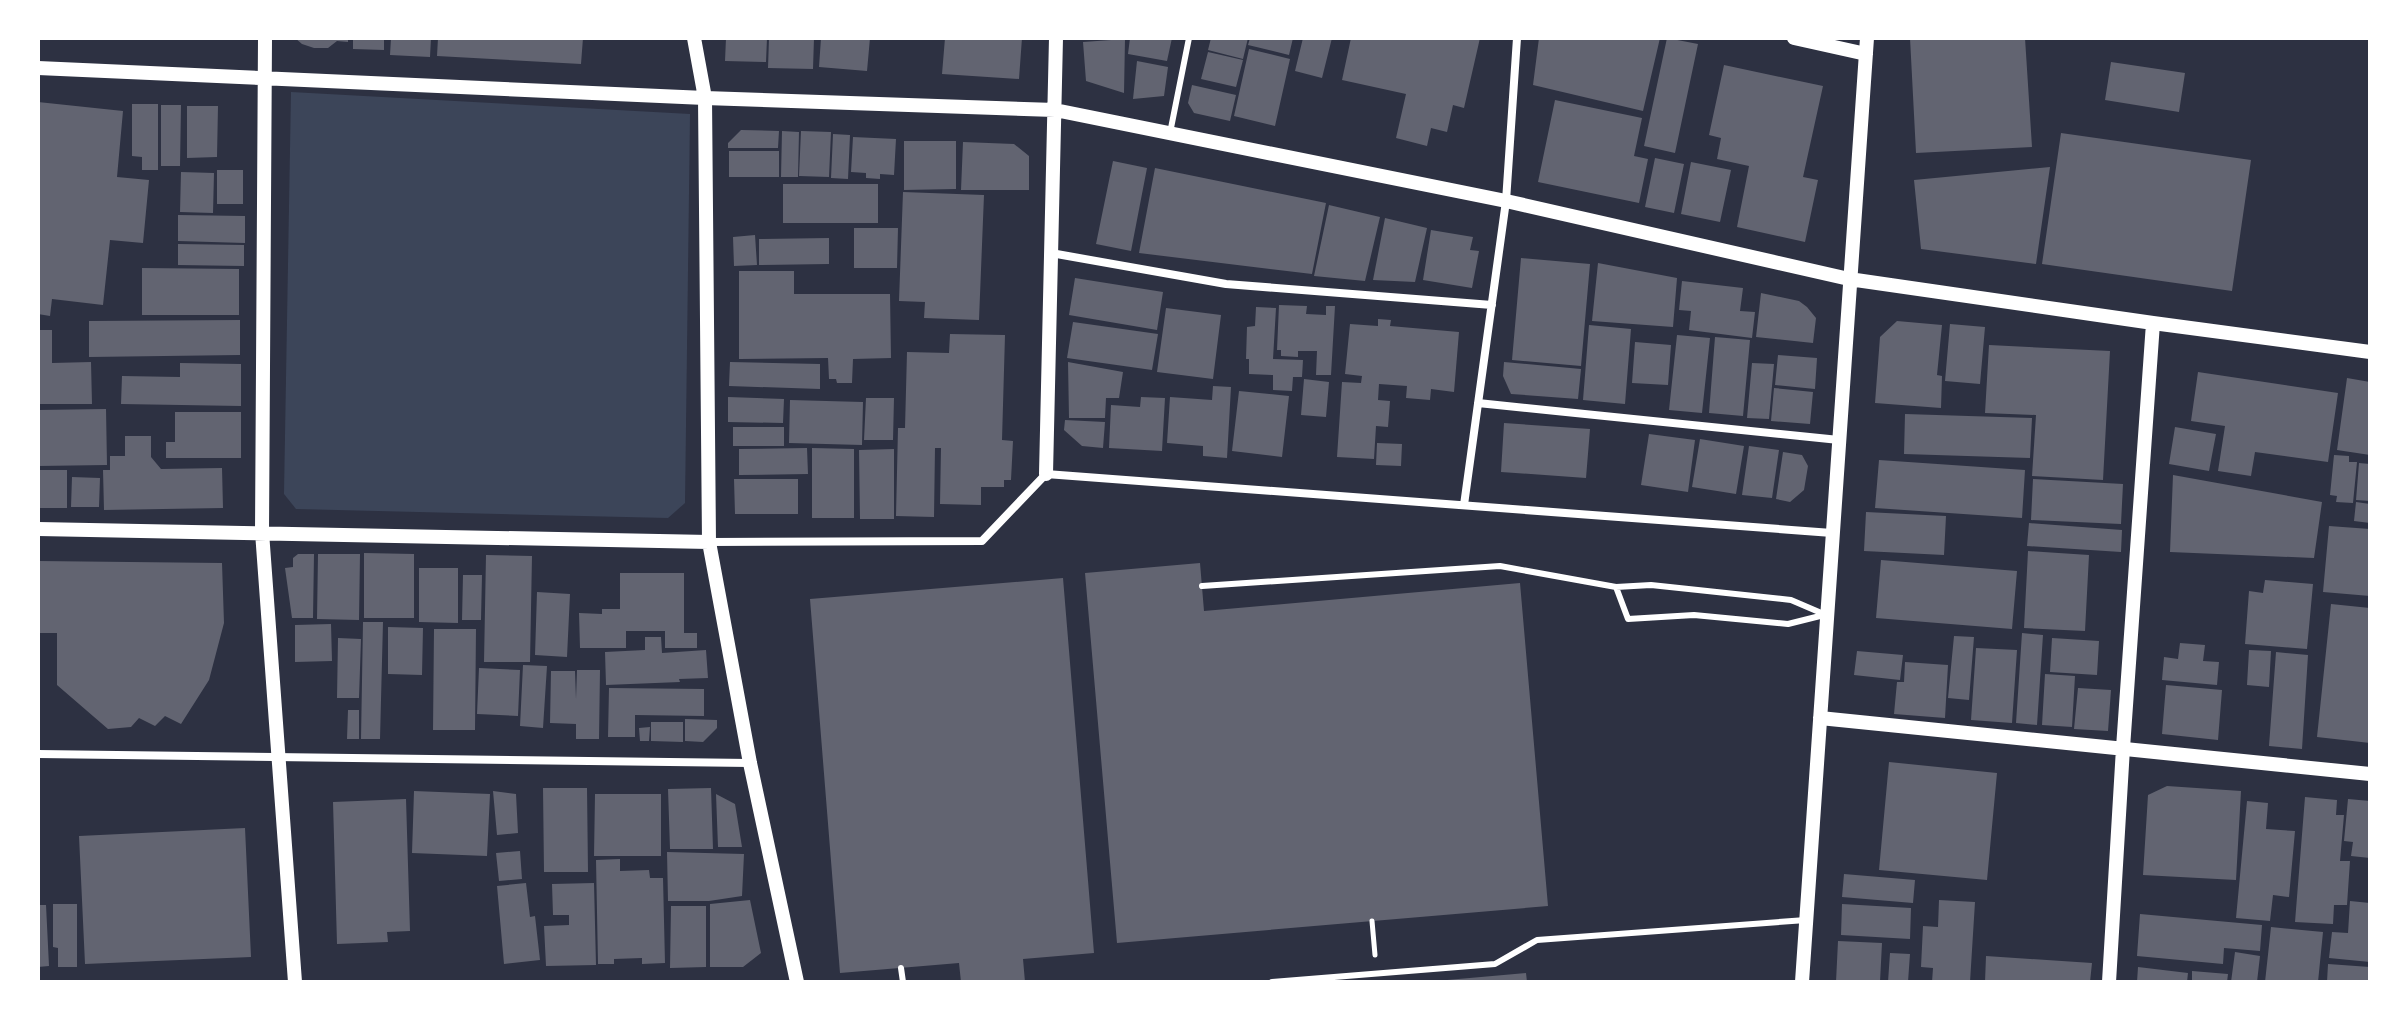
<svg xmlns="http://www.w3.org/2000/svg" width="2408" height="1020" viewBox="0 0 2408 1020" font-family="'Crimson Pro',serif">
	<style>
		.green { fill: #3c4559 }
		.building { fill: #626471 }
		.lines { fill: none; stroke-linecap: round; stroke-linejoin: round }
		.path { stroke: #fff; stroke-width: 5 }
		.service { stroke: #fff; stroke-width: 6 }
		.minor { stroke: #fff; stroke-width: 8 }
		.tertiary { stroke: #fff; stroke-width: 14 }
	</style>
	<rect width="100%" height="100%" fill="#2d3142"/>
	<path class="green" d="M291,92L690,114L685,503L668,518L296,509L284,494Z"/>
	<path class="building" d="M295,38H348V42L337,41L328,48H314L302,44Z
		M353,38H384V50L353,49Z
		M391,38H431L430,57L390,55Z
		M438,38H583L581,64L437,56Z
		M726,38H767L766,62L725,61Z
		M769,38H814L813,69L768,68Z
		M821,38H870L867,71L819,67Z
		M945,38H1022L1019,79L942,74Z
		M1130,38H1172L1167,61L1128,54Z
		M1211,38H1248L1243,59L1208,50Z
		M1250,38H1293L1289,55L1248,45Z
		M1303,38H1332L1322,78L1295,71Z
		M1351,38H1480L1464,108L1453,105L1447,132L1431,128L1427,146L1396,138L1406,94L1342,80Z
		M1539,38H1660L1643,111L1533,85Z
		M1667,38L1698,44L1675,153L1644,146Z
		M1910,38H2025L2032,147L1916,153Z
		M1125,39L1124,93L1086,81L1083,42Z
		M1249,49L1290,59L1275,126L1234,116Z
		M1208,52L1243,60L1236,87L1201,79Z
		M1137,61L1168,67L1164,96L1133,99Z
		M2111,62L2185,73L2179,112L2105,100Z
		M1724,65L1823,86L1803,177L1818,180L1805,242L1737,227L1749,166L1717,159L1721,138L1709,135Z
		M1192,85L1236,95L1230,121L1194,113L1188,103Z
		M1555,100L1642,118L1634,156L1648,159L1639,203L1538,182Z
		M38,102L123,111L117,177L149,180L143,243L110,240L103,305L52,299L50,316L38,314Z
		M132,104H158V170H142V157L132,156Z
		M161,105H181L180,166H161Z
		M187,106H218L217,157L187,158Z
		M741,130L779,131L778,148H728V143Z
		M782,131L799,132L798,177H781Z
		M801,131L831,132L829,177L799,176Z
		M2061,133L2251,160L2232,291L2042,264Z
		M833,134L850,135L848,179L831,178Z
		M853,137L896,139L894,175L880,174V179L866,178V173L851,172Z
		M904,141H956V189L904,190Z
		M963,142L1014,144L1029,156V190H961Z
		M729,151H779V177H729Z
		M1655,158L1684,164L1674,213L1645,207Z
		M1113,161L1147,168L1131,251L1096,244Z
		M1691,162L1731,170L1720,222L1681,214Z
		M2050,167L2036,264L1921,249L1914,180Z
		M1155,168L1326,203L1312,274L1139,253Z
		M217,170H243V204H217Z
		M181,172L214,173L213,213L180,212Z
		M783,184H878V223H783Z
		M903,192L984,195L979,320L924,318L925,302L899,301Z
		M1329,205L1380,217L1365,281L1314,276Z
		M178,215L245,216V243L178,241Z
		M1385,218L1427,228L1415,282L1373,280Z
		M854,228H898L897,268H854Z
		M1431,230L1473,237L1470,250L1479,251L1472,288L1423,280Z
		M755,235L757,265L734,266L733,237Z
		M829,238V264L759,265V239Z
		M178,244L244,245V266L178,265Z
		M1521,258L1590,264L1581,366L1512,360Z
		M1598,263L1677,278L1673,327L1592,321Z
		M142,268L239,269V315H142Z
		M739,271H794V294H890L891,358L853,359L852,383H837L836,379H829L828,358L739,359Z
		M1075,278L1163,292L1157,330L1069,315Z
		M1682,281L1743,288L1740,311L1755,312L1752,338L1689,330L1691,311L1679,310Z
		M1761,293L1799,301L1807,307L1816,318L1813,343L1756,337Z
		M1279,305L1307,306L1306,314L1326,315V306H1335L1331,375H1316L1317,351H1298V357L1281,356V350H1277Z
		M1256,307L1276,308L1273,359L1303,360L1302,377H1293L1292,391L1273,390V375L1249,374V359H1246L1247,327L1255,326Z
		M1166,308L1221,315L1213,379L1157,372Z
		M1378,319L1391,320L1390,326L1459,332L1454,392L1431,389L1430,400L1406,398L1407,386L1379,384L1378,400L1390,401L1388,427L1376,426L1374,459L1337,457L1342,382L1361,383L1362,376L1345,374L1350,324L1378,326Z
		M240,320V355L89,357V321Z
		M1897,321L1942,325L1937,375L1942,376L1941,408L1875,403L1880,337Z
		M1073,322L1158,334L1152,370L1067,358Z
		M1950,324L1985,327L1980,384L1945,381Z
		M1589,325L1631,329L1625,404L1583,400Z
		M38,330H52V363L91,362L92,404H38Z
		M950,334L1005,335L1002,440L1013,441L1011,480H1004V487H981V505L940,504L941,448H935L934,517L896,516L898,428H905L907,352L949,353Z
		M1677,335L1710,338L1702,413L1669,410Z
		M1715,337L1750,340L1743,416L1709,413Z
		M1635,342L1671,345L1668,385L1632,383Z
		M1989,345L2110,351L2103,480L2032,476L2036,415L1985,413Z
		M1778,355L1817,358L1815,389L1775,385Z
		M730,362L820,364V389L729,386Z
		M1068,362L1123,372L1119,398H1106L1105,418H1069Z
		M1504,362L1581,369L1578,399L1511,394L1503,376Z
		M180,363L241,364V406L121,404L122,376L180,377Z
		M1752,363L1774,364L1769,419L1747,418Z
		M2198,372L2338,393L2328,462L2255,452L2251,476L2218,471L2225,426L2191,421Z
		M2347,378L2370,382V455L2337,450Z
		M1304,379L1329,382L1326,417L1301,415Z
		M1213,386L1231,387L1227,458L1203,456V446L1167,443L1170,397L1212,400Z
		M1774,388L1813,392L1810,424L1771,421Z
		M1239,391L1289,396L1282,457L1232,451Z
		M728,397L784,399L783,423L728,422Z
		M1141,397L1165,398L1162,451L1109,448L1111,405L1140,407Z
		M866,398H894L893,440H864Z
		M790,400L863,402L862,445L789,443Z
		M106,409L107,465L38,466V410Z
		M175,412H241V458H166V442H175Z
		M1905,414L2032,418L2030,458L1904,454Z
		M1065,420L1105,422L1103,448L1082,446L1064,430Z
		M1504,423L1590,429L1586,478L1501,472Z
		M733,427H784V446H733Z
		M2175,427L2216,434L2209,471L2169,464Z
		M1649,434L1695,440L1688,492L1641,485Z
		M125,436H151V457L161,469L222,468L223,508L104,510L103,470H110V456H125Z
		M1700,439L1744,446L1736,494L1692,487Z
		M1377,443L1402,444L1401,466L1376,465Z
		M1749,446L1779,450L1772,498L1742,495Z
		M807,448L808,474L739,475V449Z
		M812,448L854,449V518H812Z
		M894,449V519H860L859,450Z
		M1783,452L1802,455L1808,466L1804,490L1790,502L1776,499Z
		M2334,455L2349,456V462H2357L2353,503L2336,502L2337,496L2330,495Z
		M1879,460L2025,470L2022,518L1875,508Z
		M2359,463L2370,464V501L2356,500Z
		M38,470H67V508H38Z
		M2173,475L2322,502L2314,558L2170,552Z
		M72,477L100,478L99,507H71Z
		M734,479H798V514H735Z
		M2033,479L2123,484L2121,524L2031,520Z
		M2356,502L2370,504V523L2354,521Z
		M1866,512L1946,516L1944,555L1864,551Z
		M2029,523L2122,530L2121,552L2027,546Z
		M2329,526L2370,529V596L2323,592Z
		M2028,551L2089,555L2085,631L2024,628Z
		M364,553L414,554V618H364Z
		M298,554H314L313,618H292L285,568L293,567V558Z
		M318,554H360L359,620L317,619Z
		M486,555L532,556L530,662H484Z
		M1881,560L2017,571L2012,629L1876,618Z
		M38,561L222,563L224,623L209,680L181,724L165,716L155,726L139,718L131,727L108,729L57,685V633H38Z
		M1200,563L1204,611L1520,583L1548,906L1117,943L1085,573Z
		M419,568H458V623L419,622Z
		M620,573H684V633H697V648H665V631H626V648H580L579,613L602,614V609H620Z
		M463,575H482L481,620H462Z
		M1063,578L1094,953L1023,959L1025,982H961L959,963L840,973L810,599Z
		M2265,580L2313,584L2307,649L2245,644L2249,591L2263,593Z
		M537,592L570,594L567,657L535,655Z
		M2331,604L2370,608V743L2317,737Z
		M363,622H383L380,739H361Z
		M331,624L332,661L295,662V625Z
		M388,627L423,628L422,675L388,674Z
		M434,629H476L475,730H433Z
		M2022,633L2043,635L2037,725L2016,723Z
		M1954,636L1974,637L1969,700L1948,698Z
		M645,637H661L662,653L706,650L708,678L679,679L680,682L606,685L605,652L645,650Z
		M338,638L361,639L359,698H337Z
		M2052,638L2099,641L2097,675L2050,672Z
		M2180,643L2205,645L2203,661L2219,662L2217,685L2162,680L2164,657L2178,659Z
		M1976,648L2017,650L2012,723L1971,720Z
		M2249,650L2271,651L2269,687L2247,685Z
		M1857,651L1903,655L1900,680L1854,675Z
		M2276,652L2308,655L2302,749L2269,746Z
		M1905,662L1948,665L1945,718L1894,714L1897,682H1904Z
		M523,665L547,666L543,728L520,726Z
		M479,668L520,670L518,716L477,714Z
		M577,670H600L599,739H576V724L550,723L551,671H575L576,699Z
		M2045,674L2075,676L2072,727L2042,725Z
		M2166,685L2222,690L2218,740L2162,734Z
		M609,688L704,689V716L635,715V737H608Z
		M2078,688L2111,690L2108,731L2074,729Z
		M348,710H359V739H347Z
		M685,719L717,720V728L703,742L685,741Z
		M651,722H683V742L651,741Z
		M650,727L649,741H640L639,728Z
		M1889,762L1997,773L1987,880L1879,870Z
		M2167,786L2241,791L2236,880L2143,875L2148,795Z
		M543,788H587L588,872H544Z
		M711,788L713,849H670L668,789Z
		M414,791L490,794L487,856L412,853Z
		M493,791L516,794L518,833L497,835Z
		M595,794H661V856H594Z
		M716,794L735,804L742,847H718Z
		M2305,797L2337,800L2336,815H2344L2340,861H2350L2347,905H2334L2333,924L2295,922Z
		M406,799L410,931L387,932L388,942L337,944L333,802Z
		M2348,799L2370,801V858L2351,856L2353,842L2344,841Z
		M2247,801L2268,803L2266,829L2295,831L2289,897L2273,895L2270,921L2236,918Z
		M245,828L251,957L85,964L79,836Z
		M520,851L522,879L499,881L496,853Z
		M667,852L744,854L742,896L709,901H668Z
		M620,859V871L649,870L650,878H663L665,963L642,964V958L614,959V964H598L596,860Z
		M1844,874L1915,880L1913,903L1842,897Z
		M526,883L530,917L535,916L540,960L504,964L497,886Z
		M594,883L596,965L546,966L544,926L569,925V915H553L552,884Z
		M750,900L761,953L743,967H710V904Z
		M1939,900L1975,902L1970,982H1932L1933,968L1921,967L1923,926L1938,927Z
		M2350,901L2370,903V962L2329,958L2332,932L2348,933Z
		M53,904H77V967H58V948L53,947Z
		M1842,904L1911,908L1910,939L1841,935Z
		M38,905H46L49,966L38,967Z
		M671,906H706V967L670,968Z
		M2140,914L2262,925L2260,951L2224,948L2223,964L2137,956Z
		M2271,927L2323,932L2318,982H2265Z
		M1838,941L1882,943L1880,982H1836Z
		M2235,952L2260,956L2257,982H2231Z
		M1890,953L1910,954L1908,982H1888Z
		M1986,956L2092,963L2090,982H1985Z
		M2328,964L2370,967V982H2327Z
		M2138,967L2188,973L2187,982H2137Z
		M2192,971L2228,974L2227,982H2192Z
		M1526,973L1527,982H1447V980Z"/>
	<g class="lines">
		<path class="path" d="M1372,921L1375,955"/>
		<path class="service" d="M1170,133L1189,38
			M1202,586L1500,566L1616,587L1651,585L1791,600L1826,615
			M1616,587L1628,619L1694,615L1788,624L1824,615
			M901,968L903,982
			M1272,982L1495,964L1537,940L1806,920"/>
		<path class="minor" d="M1051,253L1226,284L1492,305
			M1478,403L1839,440
			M1464,505L1506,201L1517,38
			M709,542L982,541L1046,474L1832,533
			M38,754L750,763"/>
		<path class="tertiary" d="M265,38L262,532L295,982
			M694,38L705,98L709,542L750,763L797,982
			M1794,38L1866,54
			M38,68L705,98L1055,110L1506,201L1849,279L2153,323L2370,352
			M1046,474L1056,38
			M38,529L709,542
			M1820,718L2370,774
			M1802,982L1867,38
			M2109,982L2123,748L2153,323"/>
	</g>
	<rect width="2408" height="1020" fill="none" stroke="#ffffff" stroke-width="80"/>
</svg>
